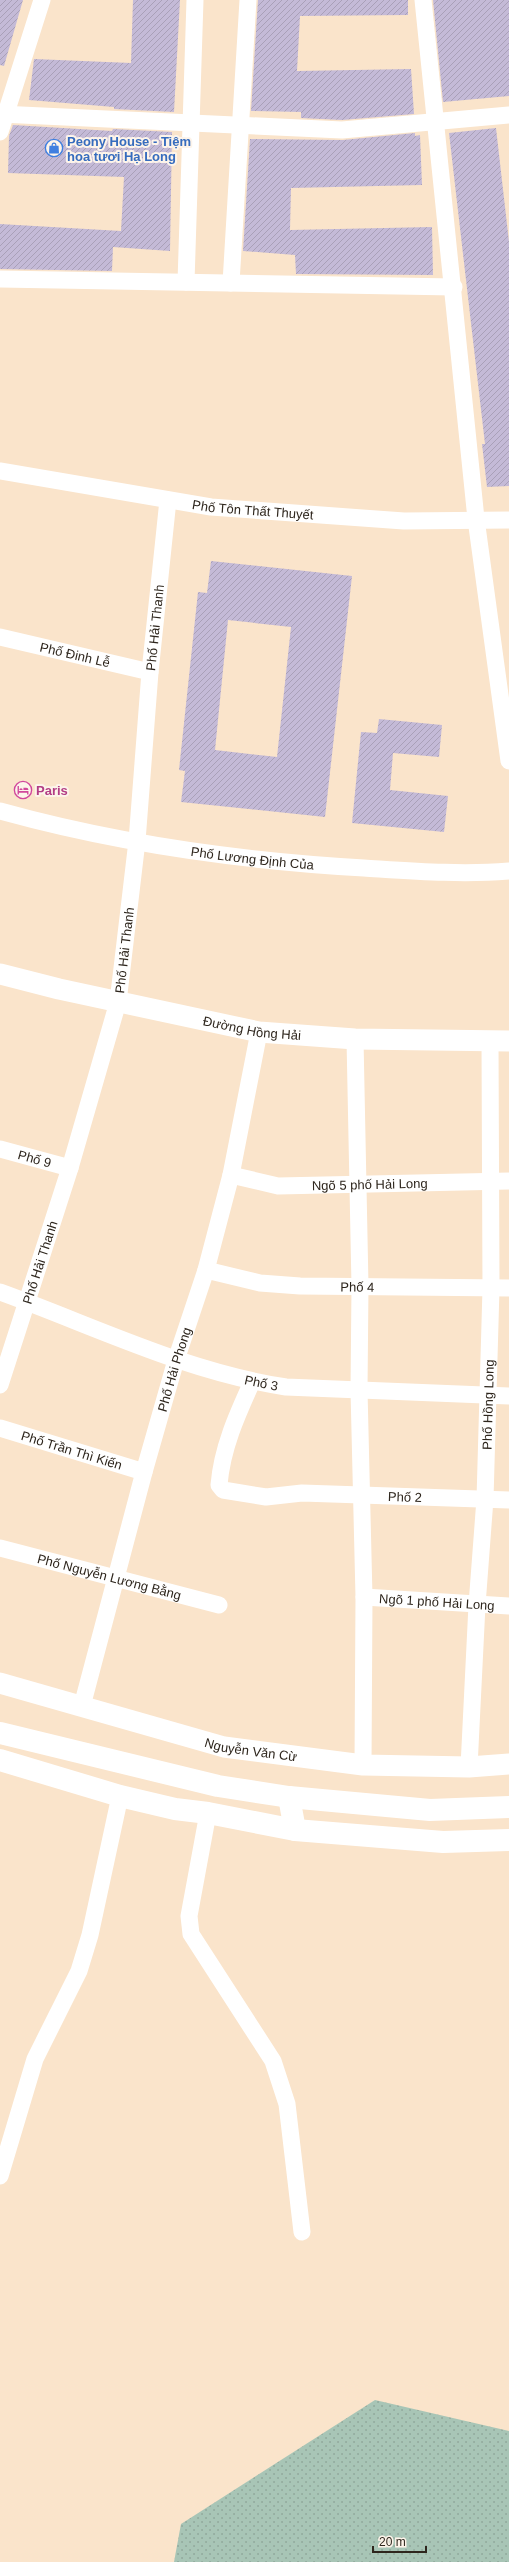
<svg xmlns="http://www.w3.org/2000/svg" width="509" height="2562" viewBox="0 0 509 2562" font-family="Arial,sans-serif">
	<style>
		.grass { fill: url(#grass-dots) }
		.building { fill: url(#building-hatch); fill-rule: evenodd }
		.lines { fill: none; stroke-linecap: round; stroke-linejoin: round }
		.minor { stroke: #fff; stroke-width: 17 }
		.tertiary { stroke: #fff; stroke-width: 21 }
		.primary { stroke: #fff; stroke-width: 22 }
		.trunk { stroke: #fff; stroke-width: 22 }
		.labels { text-anchor: middle; stroke-width: 4; stroke-linejoin: round; paint-order: stroke }
		.shop-label { font-size: 13px; font-weight: bold; fill: #366cbe; stroke: #fdf4ea; text-anchor: start }
		.street-label { font-size: 13px; fill: #2e261d; stroke: #fdf4ea }
		.hotel-label { font-size: 13px; font-weight: bold; fill: #b23c85; stroke: #fdf4ea; text-anchor: start }
	</style>
	<defs>
		<pattern id="grass-dots" width="8" height="8" patternUnits="userSpaceOnUse"><rect width="8" height="8" fill="#a8c5b6"/><path d="M2 2h.1M6 6h.1" fill="none" stroke="#91a99c" stroke-width="1.8" stroke-linecap="round"/></pattern>
		<pattern id="building-hatch" width="6" height="6" patternUnits="userSpaceOnUse"><rect width="6" height="6" fill="#c4bad7"/><path d="M-1 1l2-2M0 6l6-6M5 7l2-2" fill="none" stroke="#a9a0b8"/></pattern>
	</defs>
	<rect width="100%" height="100%" fill="#fae4cb"/>
	<path class="grass" d="M375,2400L509,2431V2562H174L181,2524Z"/>
	<path class="building" d="M0,0H23L4,66L0,65Z
		M133,0H180L174,112L114,109V107L29,100L34,59L131,63Z
		M258,0H408V15L300,16L297,71L411,69L414,114L342,120L301,118V112L251,111Z
		M433,0H509V96L443,102Z
		M13,125L112,131L113,129L172,132L170,251L113,247L112,271L0,269V224L121,231L124,177L8,173L9,136Z
		M496,128L509,242V486L487,487L482,444H485L449,133Z
		M415,133V136L420,135L422,185L291,188L290,230L432,227L433,275L296,274L295,255L243,251L250,139L343,140Z
		M211,561L352,576L325,817L181,802L185,771L179,770L198,592L207,593ZM228,620L291,627L277,757L215,750Z
		M379,719L442,725L439,757L393,753L390,790L448,796L444,832L352,823L361,732L377,733Z"/>
	<g class="lines">
		<g class="minor">
			<path d="M423,0L476,519L509,761"/>
			<path d="M0,114L342,130L509,115"/>
			<path d="M0,132L42,0"/>
			<path d="M0,279L454,287"/>
			<path d="M186,282L195,0"/>
			<path d="M231,283L248,0"/>
			<path id="s1" d="M0,471L211,507L404,521L509,520"/>
			<path id="s2" d="M0,637L150,672"/>
			<path id="s3" d="M0,811C119,844 241,861 364,868C412,871 461,875 509,871"/>
			<path d="M355,1039L360,1286L359,1390L364,1597L363,1765"/>
			<path id="s4" d="M0,1149L70,1168"/>
			<path id="s5" d="M231,1175L278,1186L509,1181"/>
			<path id="s6" d="M206,1270L260,1283L300,1286L509,1288"/>
			<path id="s7" d="M0,1292C94,1326 186,1372 286,1387L509,1396"/>
			<path id="s8" d="M252,1382C237,1415 222,1448 219,1485L223,1490L266,1497L302,1493L509,1500"/>
			<path id="s9" d="M0,1385L70,1168L118,1002L137,841L150,672L168,500"/>
			<path id="s10" d="M0,1428L144,1472"/>
			<path id="s11" d="M0,1548L219,1605"/>
			<path id="s12" d="M364,1597L509,1606"/>
			<path id="s13" d="M82,1706L144,1472L176,1360L206,1270L231,1175L259,1032"/>
			<path id="s14" d="M469,1767L477,1605L485,1499L491,1288L490,1042"/>
			<path d="M208,1813L189,1916L191,1934L273,2061L287,2104L302,2232"/>
			<path d="M0,2176L35,2059L79,1971L90,1935L120,1796"/>
		</g>
		<g class="tertiary">
			<path id="s15" d="M0,974L59,989L259,1032L355,1039L509,1041"/>
			<path id="s16" d="M0,1683L224,1747L363,1765L469,1767L509,1764"/>
		</g>
		<path class="primary" d="M0,1733L218,1786L289,1797L430,1810L509,1807
			M0,1760L120,1796L175,1809L208,1813L295,1830L443,1842L509,1840"/>
		<path class="trunk" d="M289,1797L295,1830"/>
	</g>
	<defs>
		<symbol id="shop-ring" viewBox="-11 -11 22 22"><circle r="9.5" fill="#fdf4ea" stroke="#3f7fe0" stroke-width="1.5"/><path d="M-5-2.5h2.3a2.7 3.5 0 0 1 5.4 0H5L5.5 6h-11ZM-1.5-2.5h3a1.5 2.3 0 0 0-3 0Z" fill="#3f7fe0"/></symbol>
		<symbol id="hotel-ring" viewBox="-11 -11 22 22"><circle r="9.5" fill="#fdf4ea" stroke="#d1479c" stroke-width="1.5"/><path d="M-6-4.5h1.5V1H6V5H4.5V3h-9V5H-6ZM-4 0a1.8 1.8 0 1 1 3.6 0ZM.5 0V-2.5h3Q6-2.5 6 0Z" fill="#d1479c"/></symbol>
	</defs>
	<g fill-rule="evenodd">
		<use href="#shop-ring" x="44" y="138" width="20" height="20"/>
		<use href="#hotel-ring" x="13" y="780" width="20" height="20"/>
	</g>
	<g class="labels">
		<g class="shop-label">
			<text x="67" y="146">Peony House - Tiệm<tspan x="67" dy="15">hoa tươi Hạ Long</tspan></text>
		</g>
		<g class="street-label">
			<text dy="5" stroke="none"><textPath href="#s1" startOffset="256">Phố Tôn Thất Thuyết</textPath></text>
			<text dy="5" stroke="none"><textPath href="#s9" startOffset="777">Phố Hải Thanh</textPath></text>
			<text dy="5" stroke="none"><textPath href="#s2" startOffset="77">Phố Đinh Lễ</textPath></text>
			<text dy="5" stroke="none"><textPath href="#s3" startOffset="257">Phố Lương Định Của</textPath></text>
			<text dy="5" stroke="none"><textPath href="#s9" startOffset="453">Phố Hải Thanh</textPath></text>
			<text dy="5" stroke="none"><textPath href="#s15" startOffset="258">Đường Hồng Hải</textPath></text>
			<text dy="5" stroke="none"><textPath href="#s4" startOffset="36">Phố 9</textPath></text>
			<text dy="5" stroke="none"><textPath href="#s5" startOffset="140">Ngõ 5 phố Hải Long</textPath></text>
			<text dy="5" stroke="none"><textPath href="#s9" startOffset="129">Phố Hải Thanh</textPath></text>
			<text dy="5" stroke="none"><textPath href="#s6" startOffset="153">Phố 4</textPath></text>
			<text dy="5" stroke="none"><textPath href="#s13" startOffset="349">Phố Hải Phong</textPath></text>
			<text dy="5" stroke="none"><textPath href="#s7" startOffset="277">Phố 3</textPath></text>
			<text dy="5" stroke="none"><textPath href="#s14" startOffset="363">Phố Hồng Long</textPath></text>
			<text dy="5" stroke="none"><textPath href="#s10" startOffset="75">Phố Trần Thì Kiến</textPath></text>
			<text dy="5" stroke="none"><textPath href="#s8" startOffset="298">Phố 2</textPath></text>
			<text dy="5" stroke="none"><textPath href="#s11" startOffset="113">Phố Nguyễn Lương Bằng</textPath></text>
			<text dy="5" stroke="none"><textPath href="#s12" startOffset="73">Ngõ 1 phố Hải Long</textPath></text>
			<text dy="5" stroke="none"><textPath href="#s16" startOffset="260">Nguyễn Văn Cừ</textPath></text>
		</g>
		<g class="hotel-label">
			<text x="36" y="795">Paris</text>
		</g>
	</g>
	<path d="M373 2546v6h53v-6" fill="none" stroke="#2e261d" stroke-width="2"/>
	<text x="379" y="2546" font-size="12" fill="#2e261d" stroke="#fdf4ea" stroke-width="3" paint-order="stroke">20 m</text>
</svg>
